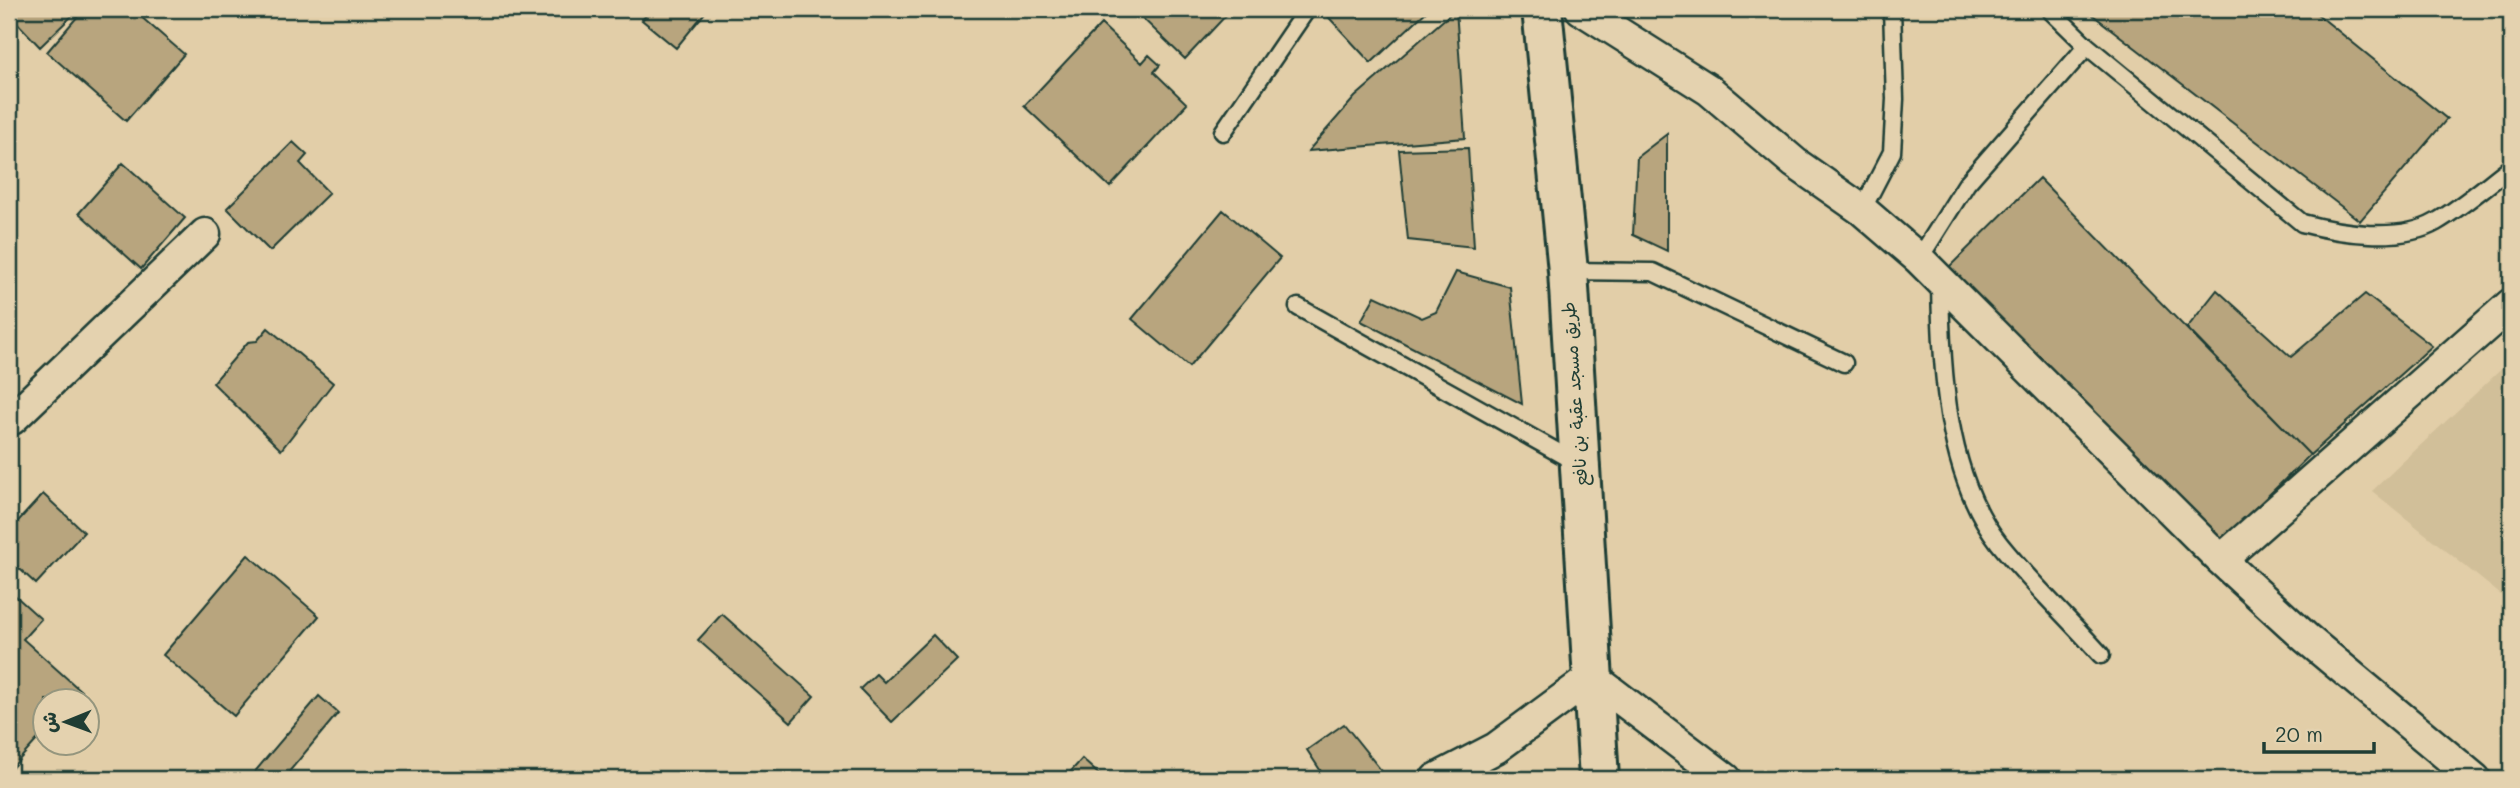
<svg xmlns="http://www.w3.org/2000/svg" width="2520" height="788" viewBox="0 0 2520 788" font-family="Mali,'Playpen Sans Arabic',sans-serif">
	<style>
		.built { fill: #d1bf99 }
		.building { fill: #b8a57e; stroke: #1f3d34; stroke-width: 2 }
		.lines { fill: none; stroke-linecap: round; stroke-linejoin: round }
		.lane-casing { stroke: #1f3d34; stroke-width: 21 }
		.street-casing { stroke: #1f3d34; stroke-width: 35 }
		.secondary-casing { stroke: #1f3d34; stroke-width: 44 }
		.lane { stroke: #e4d2af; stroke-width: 16 }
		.street { stroke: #e4d2af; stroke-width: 30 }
		.secondary { stroke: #e4d2af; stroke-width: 38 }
		.labels { text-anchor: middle; stroke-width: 5; stroke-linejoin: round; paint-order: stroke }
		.street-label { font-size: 18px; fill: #1f3d34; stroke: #e4d2af }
	</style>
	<rect width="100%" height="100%" fill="#e2cea8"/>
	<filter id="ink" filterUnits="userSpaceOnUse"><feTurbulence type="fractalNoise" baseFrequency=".0143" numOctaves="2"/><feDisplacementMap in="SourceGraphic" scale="14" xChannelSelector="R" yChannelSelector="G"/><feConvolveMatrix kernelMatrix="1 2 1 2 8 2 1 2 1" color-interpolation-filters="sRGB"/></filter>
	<g filter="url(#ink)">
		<path class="built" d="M2511,360V603L2372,491Z"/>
		<path class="building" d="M9,9H75L77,11L40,47L9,14Z
			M84,9H132L184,54L126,121L47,52Z
			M651,9H708L676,48L642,20Z
			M1133,9H1232L1185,59Z
			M1321,9H1429L1371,63Z
			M1456,9L1465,138L1308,151L1355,97Z
			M2085,9H2311L2447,119L2360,221Z
			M1101,24L1142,63L1149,55L1160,65L1154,72L1187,104L1110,187L1024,106Z
			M1667,134V251L1633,235L1637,157Z
			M293,142L307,155L300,163L329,193L270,251L227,208Z
			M1468,148L1474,247L1408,240L1399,150Z
			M123,163L185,218L141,269L79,213Z
			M2039,178L2310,455L2213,549L1942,274Z
			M1223,210L1280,258L1189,367L1132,319Z
			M1456,272L1510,287L1522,404L1361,321L1375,296L1422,318L1436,312Z
			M2217,290L2291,357L2365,294L2432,346L2310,455L2187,328Z
			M268,328L333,383L281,450L213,383L248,342L257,341Z
			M43,494L84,532L36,584L9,559V531Z
			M248,555L319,616L234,716L163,655Z
			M9,590L41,619L23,639L81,691L72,700H46V730L9,771Z
			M722,614L814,696L791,722L698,640Z
			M933,635L957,660L892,722L860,689L876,674L884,682Z
			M319,696L338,713L283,779H257L252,775Z
			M1344,724L1388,779H1326L1307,750Z
			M1082,759L1104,779H1064Z"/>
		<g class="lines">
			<defs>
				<path id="lane" d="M2049,9L2087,46L2302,223C2339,233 2400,243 2436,222C2462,207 2487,185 2511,167
					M1223,132L1307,9
					M1862,210L1892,152L1895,99L1892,9
					M1919,259L1967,183L2087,46
					M1568,271L1653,272L1844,363
					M1940,280C1941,365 1945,474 1999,543C2030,582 2068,618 2101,655
					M1298,307L1577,463"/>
				<path id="street" d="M1581,9L1709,90L1795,163L1862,210L1919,259L2221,560L2306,638L2475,779
					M12,419L205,234
					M2221,560L2511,304
					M1436,779L1496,748L1592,677L1726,779"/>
				<path id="secondary" d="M1542,9L1568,271L1599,779"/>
			</defs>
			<use href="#lane" class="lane-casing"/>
			<use href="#street" class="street-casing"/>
			<use href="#secondary" class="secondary-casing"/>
			<use href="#lane" class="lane"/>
			<use href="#street" class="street"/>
			<use href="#secondary" class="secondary"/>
		</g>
	</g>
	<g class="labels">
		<g class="street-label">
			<text transform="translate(1575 394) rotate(-94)" y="6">طريق مسجد عقبة بن نافع</text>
		</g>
	</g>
	<rect width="2520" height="788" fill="none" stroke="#e4d2af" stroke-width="35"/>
	<rect x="18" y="18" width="2485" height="753" fill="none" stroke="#1f3d34" stroke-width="2.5" filter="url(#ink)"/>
	<g transform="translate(66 722) rotate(269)"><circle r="33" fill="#e4d2af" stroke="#95967e" stroke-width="2"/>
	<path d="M0-5L12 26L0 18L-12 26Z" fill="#1f3d34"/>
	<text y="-10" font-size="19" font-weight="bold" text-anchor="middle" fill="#1f3d34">ش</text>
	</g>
	<path d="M2264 742v10h110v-10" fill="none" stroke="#1f3d34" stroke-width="3.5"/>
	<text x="2275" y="742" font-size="21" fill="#1f3d34" stroke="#e4d2af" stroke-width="5" paint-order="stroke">20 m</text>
</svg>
